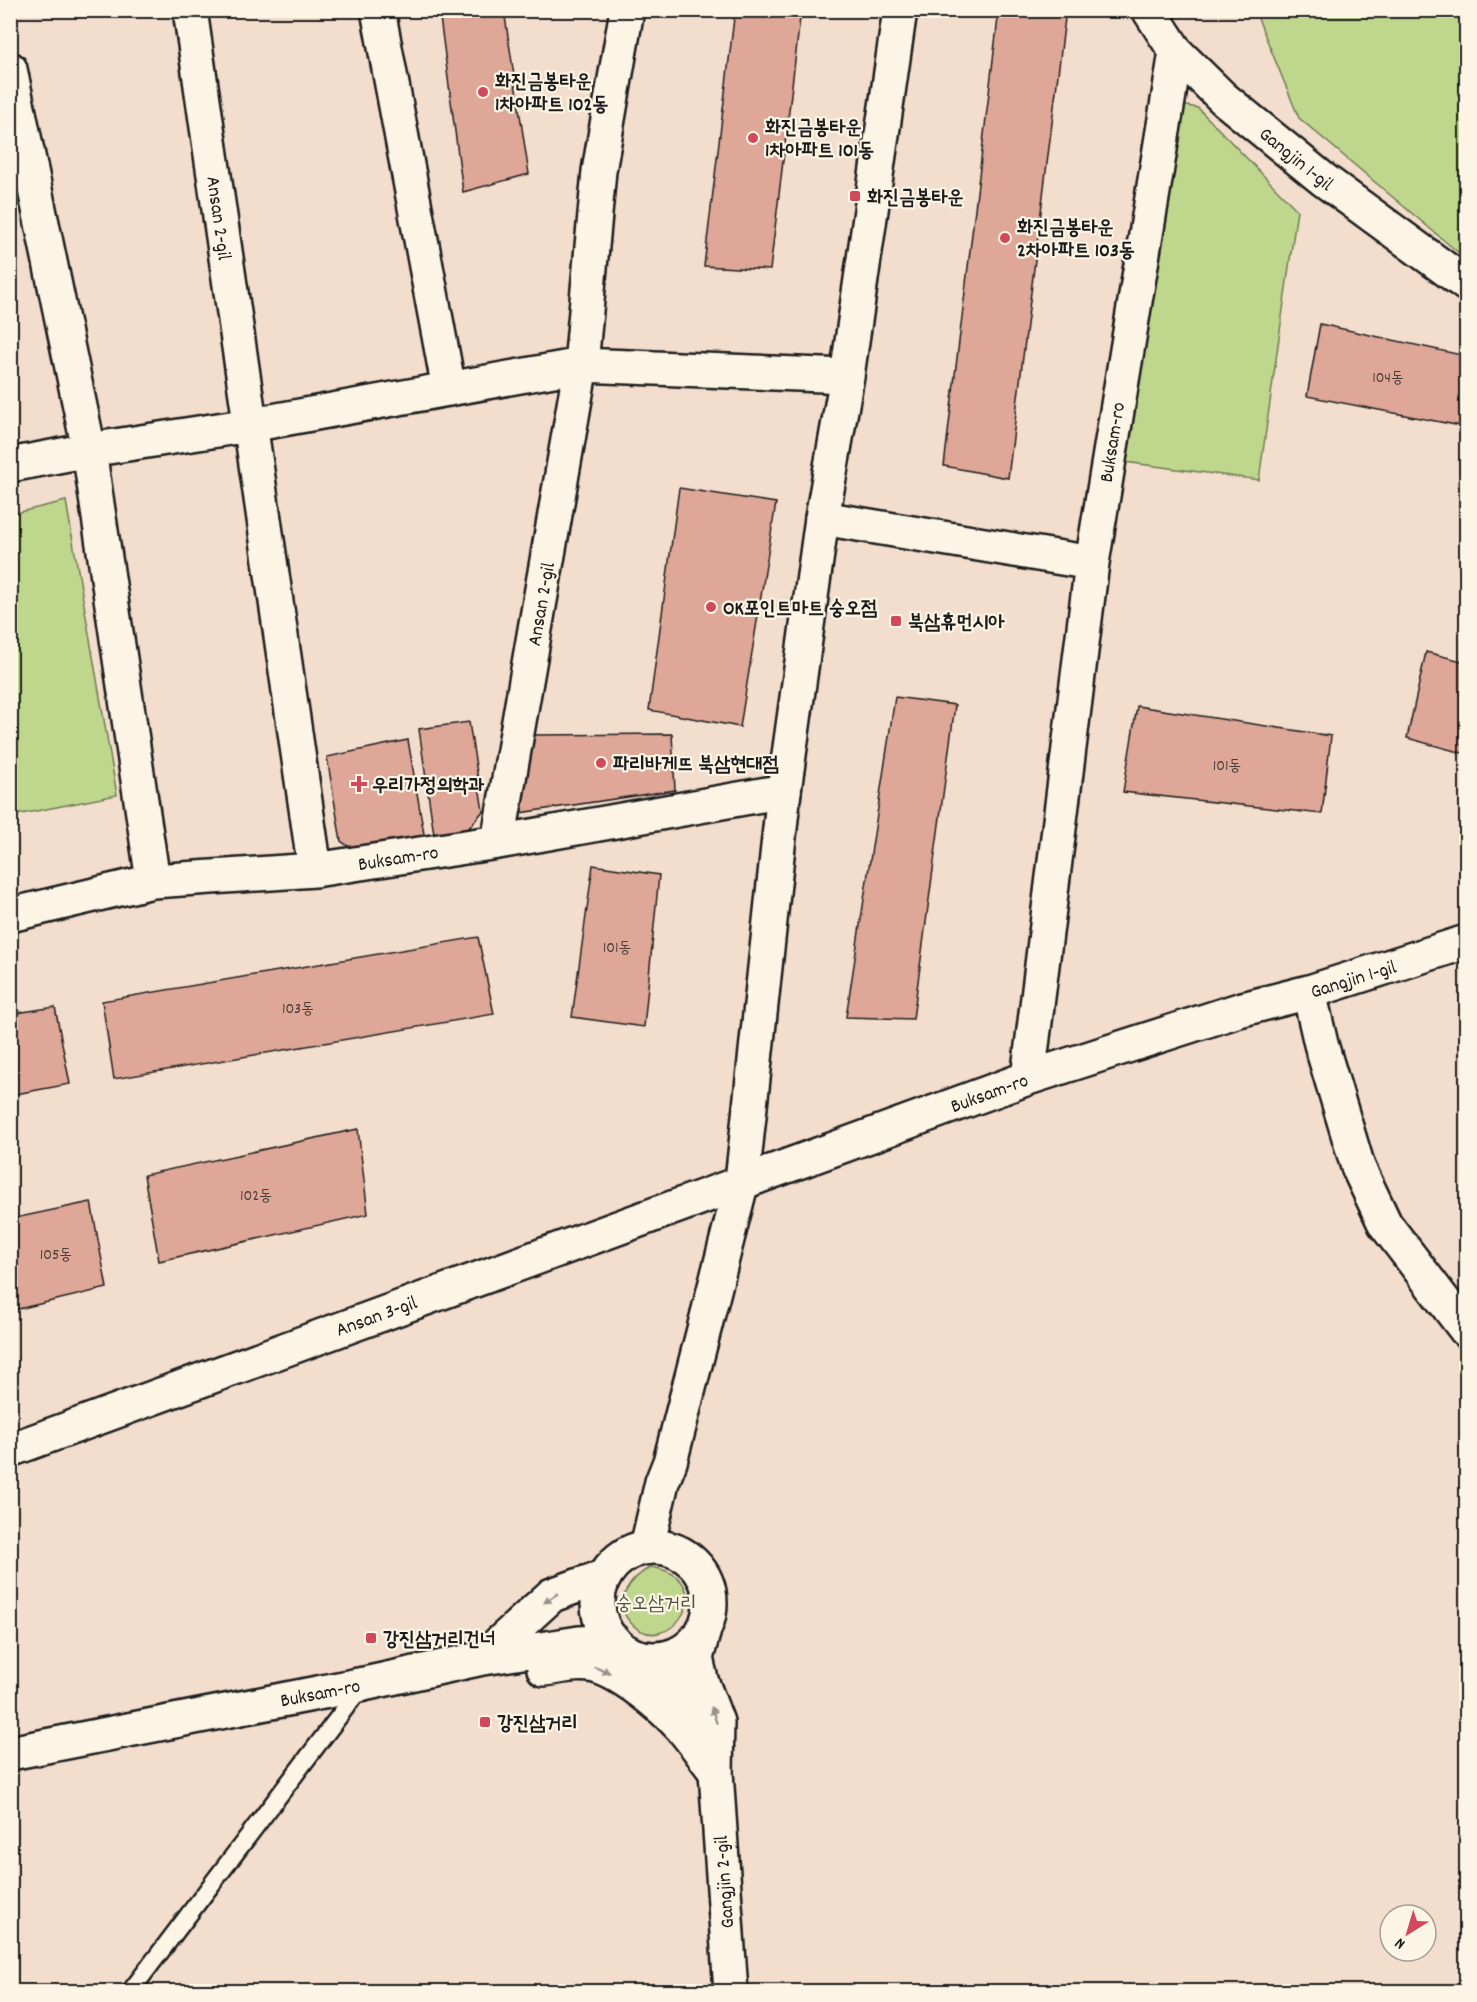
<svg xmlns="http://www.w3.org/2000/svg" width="1477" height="2002" viewBox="0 0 1477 2002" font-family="Dekko,'Poor Story',sans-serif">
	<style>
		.green { fill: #bfd78d; stroke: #6e7a54; stroke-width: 1.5 }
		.building { fill: #dea797; stroke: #1c1c1c; stroke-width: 1.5 }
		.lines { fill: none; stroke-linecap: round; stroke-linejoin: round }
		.lane-casing { stroke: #1c1c1c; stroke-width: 21 }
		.street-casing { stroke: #1c1c1c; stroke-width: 38 }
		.secondary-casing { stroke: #1c1c1c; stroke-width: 38 }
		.lane { stroke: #fcf5e5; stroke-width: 16 }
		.street { stroke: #fcf5e5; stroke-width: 33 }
		.secondary { stroke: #fcf5e5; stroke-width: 33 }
		.oneway { fill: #97938b }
		.poi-dot { fill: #d1495b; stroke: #fcf5e5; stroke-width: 2 }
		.labels { text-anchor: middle; stroke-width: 4.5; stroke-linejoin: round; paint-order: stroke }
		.number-label { font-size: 16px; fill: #4c3f3b }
		.poi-label { font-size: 20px; font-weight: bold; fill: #1c1c1c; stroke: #fcf5e5; text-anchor: start }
		.street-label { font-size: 20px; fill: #1c1c1c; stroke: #fcf5e5 }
		.park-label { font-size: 20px; fill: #4d543e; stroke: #fcf5e5 }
	</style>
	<rect width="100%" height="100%" fill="#f3dece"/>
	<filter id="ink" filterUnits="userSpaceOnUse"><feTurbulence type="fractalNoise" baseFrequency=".0167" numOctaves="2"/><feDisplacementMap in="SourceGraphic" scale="12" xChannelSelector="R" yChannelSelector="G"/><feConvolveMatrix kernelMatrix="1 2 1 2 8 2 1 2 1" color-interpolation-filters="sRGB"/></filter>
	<g filter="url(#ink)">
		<path class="green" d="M1255,11H1466V259L1299,118Z
			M1175,104L1198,108L1297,210L1259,480L1125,462Z
			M66,501L117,795L11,816V514Z
			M651,1567C726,1579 667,1664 630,1622C611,1601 632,1577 651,1567Z"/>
		<path class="building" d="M439,10H504L529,174L463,192Z
			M735,10H801L770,270L704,266Z
			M999,10H1066L1008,478L944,466Z
			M1320,324L1466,356V427L1307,396Z
			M679,488L776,503L740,727L649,710Z
			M1426,652L1466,662V754L1407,738Z
			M895,697L955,705L913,1019L846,1017Z
			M1137,706L1331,736L1322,814L1123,792Z
			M469,722L483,811L468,829L434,835L419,729Z
			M672,734L675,790L519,813L534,735Z
			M408,740L425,840L359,854L341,841L327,757Z
			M593,865L659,875L644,1027L572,1017Z
			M478,937L494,1014L114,1079L102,1001Z
			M55,1007L70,1084L10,1095V1014Z
			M358,1129L368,1214L159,1261L144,1175Z
			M91,1202L107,1288L10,1311V1219Z"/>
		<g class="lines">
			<defs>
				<path id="lane" d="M130,1992L362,1686"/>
				<path id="street" d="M190,10L315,870
					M378,10L449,389
					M1149,10L1176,52L1223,98L1324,180L1466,284
					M10,69L89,450L153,881
					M10,465L89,450L250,425L581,365L847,376
					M822,518L1092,563
					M498,842L581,365L599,171L627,10
					M10,915L153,881L315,870L498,842L784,791
					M1309,992L1321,1044L1358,1167L1385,1224L1466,1330
					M1028,1078L1092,563L1176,52
					M10,1450L1028,1078L1239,1010L1309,992L1466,942
					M716,1772L731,1992"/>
				<path id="secondary" d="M647,1547L662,1482L670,1462L742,1181L784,791L822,518L847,376L900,10
					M598 1603a56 56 0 1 1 112 0a56 56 0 1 1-112 0Z
					M704,1630L696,1658L701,1680L717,1722L716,1772
					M483,1658L552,1595L605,1576
					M644,1658L667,1678L694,1729
					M544,1669C561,1667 577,1662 595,1666C622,1673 663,1707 682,1728C694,1742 705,1758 716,1772
					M10,1753L364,1684L483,1658L579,1643L614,1641"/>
			</defs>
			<use href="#lane" class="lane-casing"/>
			<use href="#street" class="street-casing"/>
			<use href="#secondary" class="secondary-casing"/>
			<use href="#lane" class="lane"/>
			<use href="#street" class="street"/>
			<use href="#secondary" class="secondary"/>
		</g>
		<defs><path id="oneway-solid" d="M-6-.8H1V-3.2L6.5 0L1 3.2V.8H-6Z" transform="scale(1.5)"/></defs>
		<g class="oneway">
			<use href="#oneway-solid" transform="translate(551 1598) rotate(146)"/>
			<use href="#oneway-solid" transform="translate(602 1670) rotate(21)"/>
			<use href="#oneway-solid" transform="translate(714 1715) rotate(-108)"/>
		</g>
	</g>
	<g class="poi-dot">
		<circle cx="483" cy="92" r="6"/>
		<circle cx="753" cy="138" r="6"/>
		<rect x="849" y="190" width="12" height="12" rx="3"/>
		<circle cx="1005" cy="238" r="6"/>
		<circle cx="711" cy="607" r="6"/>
		<rect x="890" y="615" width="12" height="12" rx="3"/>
		<circle cx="601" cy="763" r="6"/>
		<path d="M356 775h6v6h6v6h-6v6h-6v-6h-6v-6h6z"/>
		<rect x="365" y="1632" width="12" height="12" rx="3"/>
		<rect x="479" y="1716" width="12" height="12" rx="3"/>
	</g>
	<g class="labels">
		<g class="number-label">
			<text x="1388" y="382">104동</text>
			<text x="1227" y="770">101동</text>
			<text x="617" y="952">101동</text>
			<text x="298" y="1013">103동</text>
			<text x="256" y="1200">102동</text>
			<text x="56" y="1259">105동</text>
		</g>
		<g class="poi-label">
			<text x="495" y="87">화진금봉타운<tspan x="495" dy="23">1차아파트 102동</tspan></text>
			<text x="765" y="133">화진금봉타운<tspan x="765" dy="23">1차아파트 101동</tspan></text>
			<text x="867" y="203">화진금봉타운</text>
			<text x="1017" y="233">화진금봉타운<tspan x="1017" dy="23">2차아파트 103동</tspan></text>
			<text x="723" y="614">OK포인트마트 숭오점</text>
			<text x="908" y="628">북삼휴먼시아</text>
			<text x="613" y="770">파리바게뜨 북삼현대점</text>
			<text x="372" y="791">우리가정의학과</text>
			<text x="383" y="1645">강진삼거리건너</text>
			<text x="497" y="1729">강진삼거리</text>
		</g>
		<g class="street-label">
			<text transform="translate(1297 158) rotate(39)" y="7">Gangjin 1-gil</text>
			<text transform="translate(220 218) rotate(82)" y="7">Ansan 2-gil</text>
			<text transform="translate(1111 442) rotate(-81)" y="7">Buksam-ro</text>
			<text transform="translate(540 604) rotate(-80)" y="7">Ansan 2-gil</text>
			<text transform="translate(398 857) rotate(-9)" y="7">Buksam-ro</text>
			<text transform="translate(1353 978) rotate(-17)" y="7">Gangjin 1-gil</text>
			<text transform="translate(989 1092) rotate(-20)" y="7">Buksam-ro</text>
			<text transform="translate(376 1315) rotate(-20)" y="7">Ansan 3-gil</text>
			<text transform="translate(320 1692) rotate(-11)" y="7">Buksam-ro</text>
			<text transform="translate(723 1882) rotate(-94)" y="7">Gangjin 2-gil</text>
		</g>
		<g class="park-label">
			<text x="656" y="1609">숭오삼거리</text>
		</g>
	</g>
	<rect width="1477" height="2002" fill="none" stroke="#fcf5e5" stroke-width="36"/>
	<rect x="18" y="18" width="1441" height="1966" fill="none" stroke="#1c1c1c" stroke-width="2" filter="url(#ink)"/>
	<g transform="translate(1408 1933) rotate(217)"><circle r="28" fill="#fcf5e5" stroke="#a29e95" stroke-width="1.5"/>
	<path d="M0-4.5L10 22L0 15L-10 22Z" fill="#d1495b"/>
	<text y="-9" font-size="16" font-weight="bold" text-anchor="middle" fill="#1c1c1c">N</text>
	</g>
</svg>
